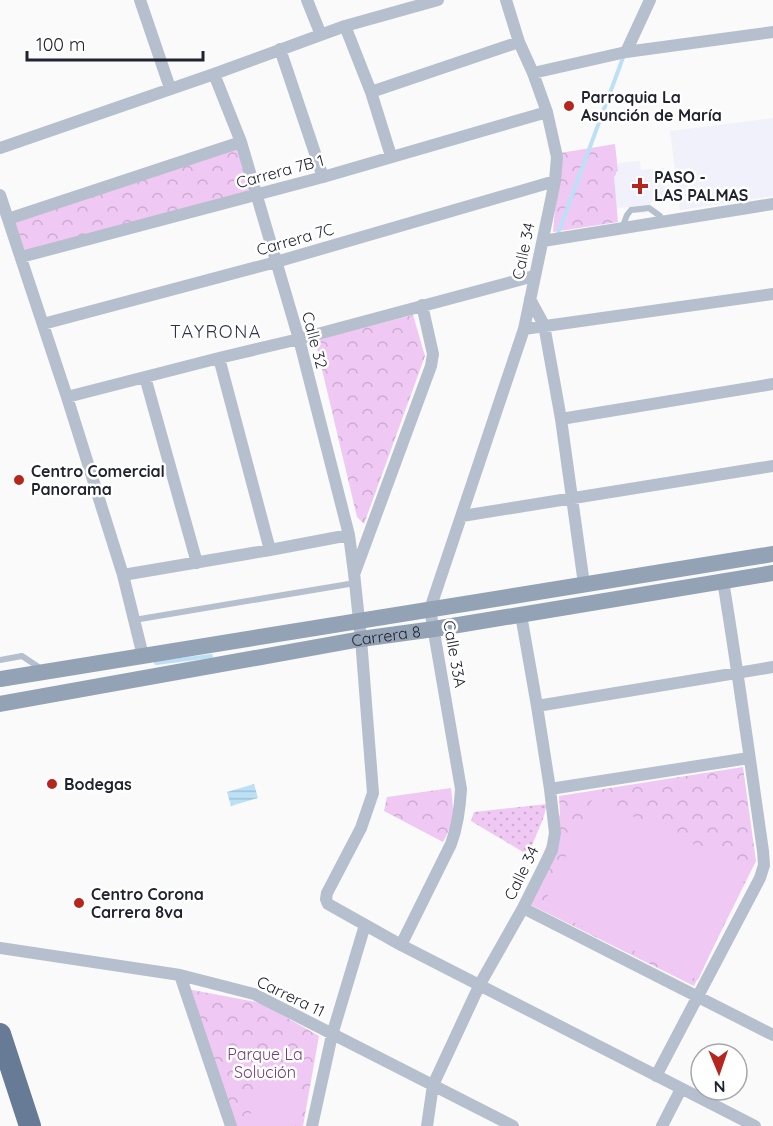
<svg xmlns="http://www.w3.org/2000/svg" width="773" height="1126" viewBox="0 0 773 1126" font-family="Quicksand,sans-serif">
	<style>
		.built { fill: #f0f1fa }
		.grass { fill: url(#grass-dots) }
		.park { fill: url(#park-crowns) }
		.pitch { fill: #efc9f3 }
		.water { fill: url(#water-rules) }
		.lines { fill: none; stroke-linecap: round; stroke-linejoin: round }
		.stream { stroke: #bce1f7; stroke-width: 4 }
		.lane { stroke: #b5bfcd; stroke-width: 6 }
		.street { stroke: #b5bfcd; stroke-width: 12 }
		.secondary { stroke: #94a2b6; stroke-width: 16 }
		.highway { stroke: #677b97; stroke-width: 22 }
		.poi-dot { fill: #b5271e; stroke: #fff; stroke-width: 2 }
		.labels { text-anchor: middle; stroke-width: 5; stroke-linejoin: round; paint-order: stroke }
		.poi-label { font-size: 16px; font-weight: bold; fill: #212330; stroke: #fff; text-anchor: start }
		.street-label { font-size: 16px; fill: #212330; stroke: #fff }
		.park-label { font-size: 16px; fill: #713c78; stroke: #fff }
		.neighbourhood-label { font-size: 18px; letter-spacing: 1.5px; fill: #2f324e; stroke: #fff }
	</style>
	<defs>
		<pattern id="grass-dots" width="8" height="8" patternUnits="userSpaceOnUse" patternTransform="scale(1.5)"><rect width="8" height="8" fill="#efc9f3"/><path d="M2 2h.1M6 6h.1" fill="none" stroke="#cdacd1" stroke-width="1.8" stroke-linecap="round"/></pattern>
		<pattern id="park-crowns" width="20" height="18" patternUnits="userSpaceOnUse" patternTransform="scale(1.5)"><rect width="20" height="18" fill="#efc9f3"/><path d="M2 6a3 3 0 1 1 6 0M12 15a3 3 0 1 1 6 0" fill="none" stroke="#cdacd1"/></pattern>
		<pattern id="water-rules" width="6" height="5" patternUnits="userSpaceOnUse" patternTransform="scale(1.5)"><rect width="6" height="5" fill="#bce1f7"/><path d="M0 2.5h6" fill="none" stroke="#a1c1d4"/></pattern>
	</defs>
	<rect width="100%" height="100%" fill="#fafafa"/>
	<path class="built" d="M773,118V196L680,210L670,131Z
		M640,161L641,170L664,168L666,197L661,198V202H651V205L645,206L646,213H634L633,207L616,208L614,175L616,171H618V163Z"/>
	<path class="grass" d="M547,804L543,819L528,855L471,821L474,812Z"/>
	<path class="park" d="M615,144L618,171L616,172V175L614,176L618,222L553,232L560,153Z
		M238,149L256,192L25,251L13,221Z
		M413,315L425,356L364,524L357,517L315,340Z
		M743,767L756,861L694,986L523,901L560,814L559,796Z
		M451,788C454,812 455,821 443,842L384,811L387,797Z
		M187,989L261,1003L319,1036L303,1126H237Z"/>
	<path class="pitch" d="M593,798L749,870L698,980L542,908Z
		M257,1074L302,1081L295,1126H249Z"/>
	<path class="water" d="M254,784L258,798L231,806L227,792Z"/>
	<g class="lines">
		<path class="stream" d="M557,236L624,55
			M156,663L211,656"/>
		<path class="lane" d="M622,228L627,215L631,210L649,208L660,216L662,221
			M134,620L355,583
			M0,660L22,656L40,668"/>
		<path class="street" d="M140,0L170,88
			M307,0L321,35
			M345,26L371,92L391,156
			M280,49L323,177
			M626,52L650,0
			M533,73L626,52L773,32
			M214,74L241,142L299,339L349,535L354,573L361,639L373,793L361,828L327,893L326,899L328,904L401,945L755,1126
			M371,92L519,42
			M0,148L214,74L345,26L438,0
			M0,195L67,397L123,575L143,656
			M8,219L241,142
			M543,241L773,204
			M21,257L323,177L547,112
			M530,299L544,325L561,419L584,584
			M43,324L276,262L555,181
			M524,329L773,294
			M219,358L270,550
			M145,377L197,563
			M67,397L219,358L299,339L534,276
			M561,419L773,384
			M462,516L773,466
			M355,572L431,366L433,354L422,305
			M123,575L270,550L349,535
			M537,706L773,667
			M550,789L749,758
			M523,908L773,1035
			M401,945L451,844C458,825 460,808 461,789L430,609L524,329L555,181L557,157L547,112L533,73L519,42L506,0
			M0,948L180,975L254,994L513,1126
			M180,975L231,1126
			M656,1076L760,878L764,865L763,851C750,761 738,671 723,581
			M312,1126L332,1035L365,925
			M427,1126L433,1085L480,984L523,908L552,850L555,833L550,789L537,706L521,615
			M662,1126L681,1089"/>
		<g class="secondary">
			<path d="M0,679L773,554"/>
			<path id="s1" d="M0,704L361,639L434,629L773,573"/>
		</g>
		<path class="highway" d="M0,1034L30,1126"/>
	</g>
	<g class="poi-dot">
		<circle cx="569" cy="106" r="6"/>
		<path d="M637 177h6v6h6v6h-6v6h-6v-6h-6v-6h6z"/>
		<circle cx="19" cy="480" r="6"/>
		<circle cx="52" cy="784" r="6"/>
		<circle cx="79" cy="903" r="6"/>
	</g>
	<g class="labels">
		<g class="poi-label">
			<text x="581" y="103">Parroquia La<tspan x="581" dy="18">Asunción de María</tspan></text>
			<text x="654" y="183">PASO -<tspan x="654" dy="18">LAS PALMAS</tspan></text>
			<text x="31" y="477">Centro Comercial<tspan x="31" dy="18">Panorama</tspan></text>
			<text x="64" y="790">Bodegas</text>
			<text x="91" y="900">Centro Corona<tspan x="91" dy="18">Carrera 8va</tspan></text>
		</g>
		<g class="street-label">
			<text transform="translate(280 171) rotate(-15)" y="6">Carrera 7B 1</text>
			<text transform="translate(295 239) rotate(-16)" y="6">Carrera 7C</text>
			<text transform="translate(523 251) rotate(-78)" y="6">Calle 34</text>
			<text transform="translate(315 340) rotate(75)" y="6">Calle 32</text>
			<text dy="6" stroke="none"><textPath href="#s1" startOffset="392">Carrera 8</textPath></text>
			<text transform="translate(455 654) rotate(80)" y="6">Calle 33A</text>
			<text transform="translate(521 873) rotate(-64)" y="6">Calle 34</text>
			<text transform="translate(291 996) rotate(26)" y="6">Carrera 11</text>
		</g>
		<g class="park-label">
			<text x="265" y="1060">Parque La<tspan x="265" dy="18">Solución</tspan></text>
		</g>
		<g class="neighbourhood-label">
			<text x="216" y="338">TAYRONA</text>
		</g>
	</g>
	<g transform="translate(719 1072) rotate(178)"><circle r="28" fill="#ffffff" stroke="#a6a7ac" stroke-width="1.5"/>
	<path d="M0-4.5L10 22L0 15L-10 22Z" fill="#b5271e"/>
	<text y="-9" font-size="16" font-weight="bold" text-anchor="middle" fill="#212330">N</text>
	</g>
	<path d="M27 51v9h176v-9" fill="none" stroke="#212330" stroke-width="3"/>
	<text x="36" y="51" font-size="18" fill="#212330" stroke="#ffffff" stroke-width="4.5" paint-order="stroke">100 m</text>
</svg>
